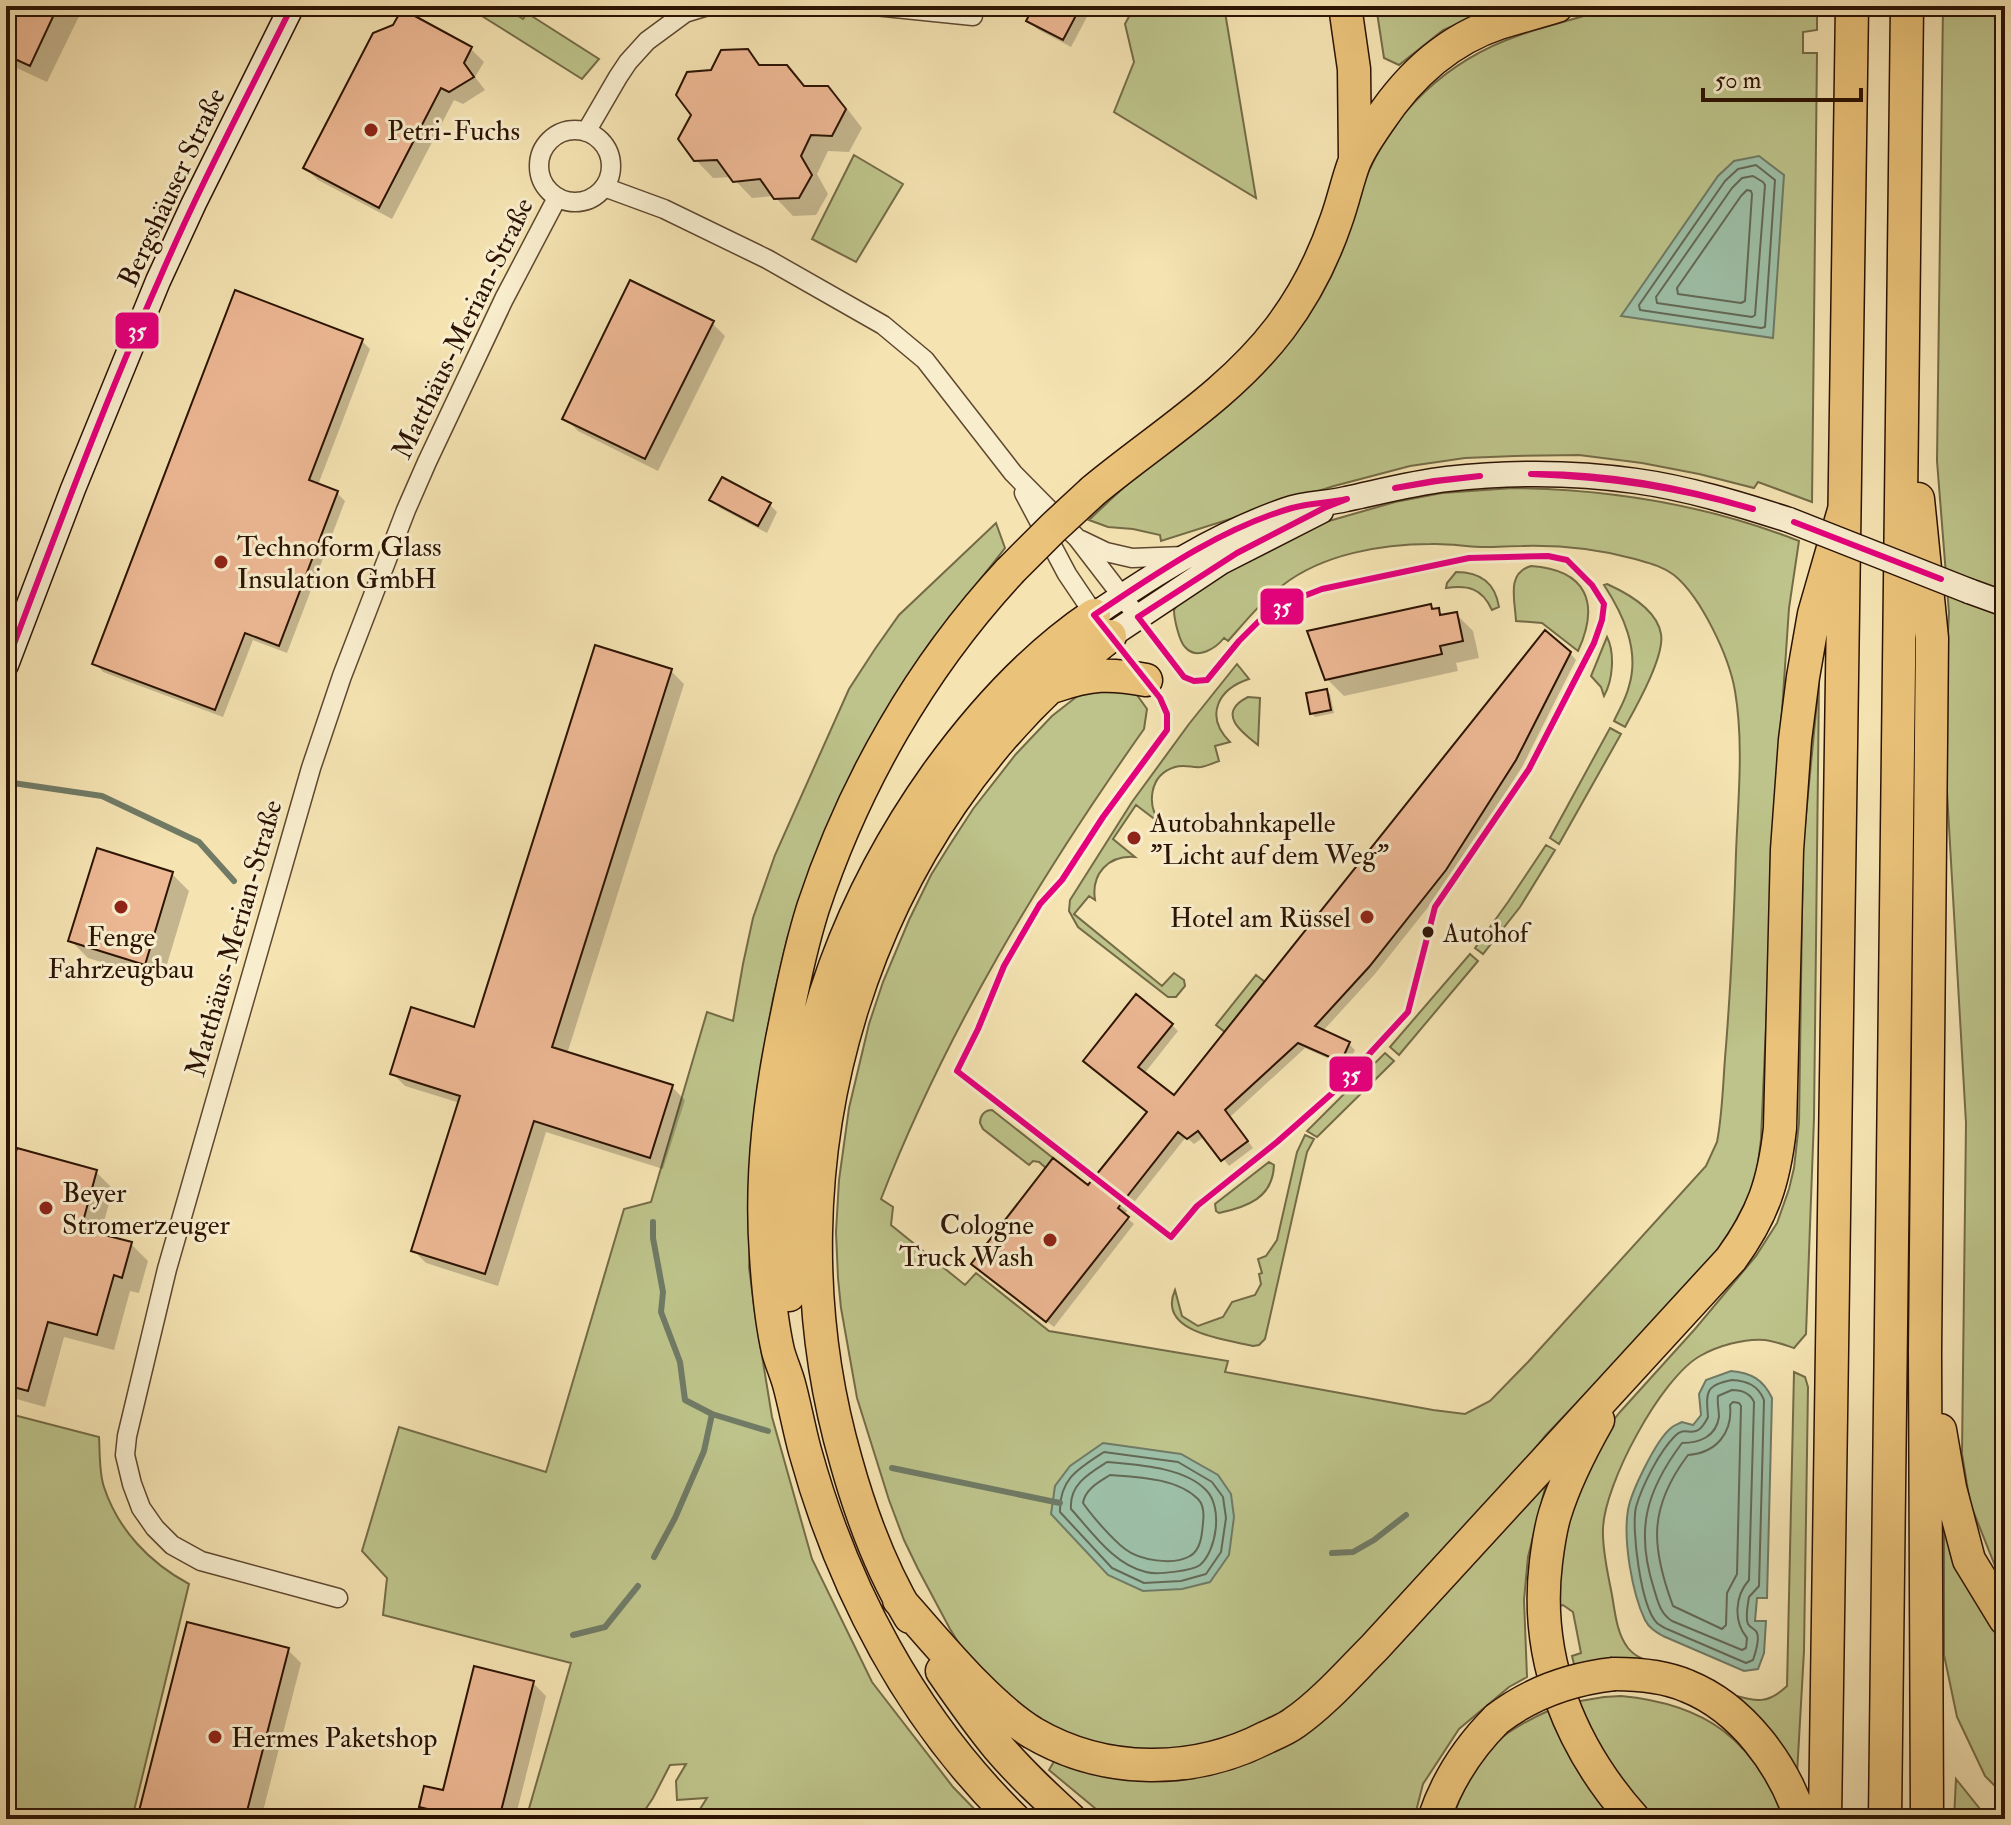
<svg xmlns="http://www.w3.org/2000/svg" width="2011" height="1825" viewBox="0 0 2011 1825" font-family="'IM FELL Double Pica',serif">
	<style>
		.green { fill: #bdc38a; stroke: #746b46; stroke-width: 2 }
		.water { fill: #9dbfa7; stroke: #707a65; stroke-width: 2 }
		.shadow { fill: #0003 }
		.lines { fill: none; stroke-linecap: round; stroke-linejoin: round }
		.shore { stroke: #646955; stroke-width: 2 }
		.stream { stroke: #707a65; stroke-width: 6 }
		.building { fill: #edb894; stroke: #2c1303; stroke-width: 2 }
		.street-casing { stroke: #5e472f; stroke-width: 21 }
		.secondary-casing { stroke: #2c1303; stroke-width: 27 }
		.highway-casing { stroke: #2c1303; stroke-width: 35 }
		.street { stroke: #f8edcd; stroke-width: 18 }
		.secondary { stroke: #f8edcd; stroke-width: 24 }
		.highway { stroke: #eac279; stroke-width: 32 }
		.secondary-bridge-casing { stroke: #2c1303; stroke-width: 27; stroke-linecap: butt }
		.highway-bridge-casing { stroke: #2c1303; stroke-width: 35; stroke-linecap: butt }
		.secondary-bridge { stroke: #f8edcd; stroke-width: 24 }
		.highway-bridge { stroke: #eac279; stroke-width: 32 }
		.bus-1-casing { stroke: #f8edcd; stroke-width: 12 }
		.bus-1 { stroke: #e5007d; stroke-width: 6 }
		.poi-dot { fill: #8f2418; stroke: #f8edcd; stroke-width: 3 }
		.bus-dot { fill: #2c1303; stroke: #f8edcd; stroke-width: 3 }
		.labels { text-anchor: middle; stroke-width: 6; stroke-linejoin: round; paint-order: stroke }
		.bus-label { font-size: 26px; fill: #2c1303; stroke: #f8edcd; text-anchor: start }
		.poi-label { font-size: 28px; fill: #2c1303; stroke: #f8edcd; text-anchor: start }
		.street-label { font-size: 28px; fill: #2c1303; stroke: #f8edcd }
		.line-badge { stroke: #f8edcd; stroke-width: 3 }
		.badge-label { font-size: 22px; text-anchor: middle; font-weight: bold; fill: #fff }
	</style>
	<rect width="100%" height="100%" fill="#f5e3b2"/>
	<filter id="stains"><feTurbulence type="fractalNoise" baseFrequency=".0025" numOctaves="4"/><feColorMatrix values="0 0 0 0 .2 0 0 0 0 .09 0 0 0 0 .02 0 0 0 .5 -.17"/></filter>
	<radialGradient id="worn" r=".72"><stop offset=".6" stop-color="#630" stop-opacity="0"/><stop offset="1" stop-color="#630" stop-opacity=".3"/></radialGradient>
	<path class="green" d="M466,6H502L523,19L527,13L599,59L582,79Z
		M1165,6H1224L1256,198L1114,112L1134,62L1125,24L1132,11Z
		M1376,6H1499L1443,30L1399,65L1384,58Z
		M1613,6H1817V30L1803,32V53H1817L1812,502L1758,482L1754,488L1699,474L1642,463L1579,455L1515,456L1465,458L1410,466L1334,486L1161,541L1160,535L1133,529L1108,527L1089,520C1111,499 1133,478 1157,459C1210,420 1256,387 1296,333C1314,309 1330,282 1341,254C1350,232 1354,207 1363,185C1391,112 1447,60 1520,35C1551,24 1583,18 1613,6Z
		M1943,6H2005V1591L1970,1503L1962,1454L1966,1123L1943,722L1949,613L1937,461Z
		M854,155L903,184L856,262L812,239Z
		M1513,488C1611,489 1707,505 1799,541L1789,608L1776,799L1761,1139L1757,1171L1752,1190L1733,1226L1715,1253L1632,1345L1546,1435L1477,1520L1298,1708L1217,1747L1111,1750L1037,1722L970,1661L950,1629L918,1569L904,1540L889,1500L857,1398L841,1308L838,1278L836,1232L839,1180L849,1108L869,1024L883,982L909,920L931,875L949,846L973,809L1016,754L1052,716L1080,694L1092,688L1131,690L1137,695L1147,709L1144,729C1041,875 946,1031 881,1199L893,1207L891,1225L965,1285L976,1273L1049,1331L1228,1361L1225,1372L1433,1410L1465,1414L1490,1401L1528,1362L1706,1166L1717,1142C1723,1111 1723,1078 1726,1046C1731,982 1734,918 1736,853C1738,800 1744,744 1735,691C1729,656 1701,597 1674,575C1662,566 1649,563 1635,559C1598,549 1560,545 1522,546C1510,546 1498,547 1486,547C1467,547 1449,543 1431,544C1382,544 1323,554 1283,585C1262,601 1245,622 1228,641L1224,638C1216,648 1197,661 1185,647C1179,641 1174,618 1174,610L1178,604L1213,578L1322,523L1395,502L1442,493Z
		M996,523L1005,548L929,644L895,697L839,799L806,883L787,939L773,999L763,1054L756,1105L749,1267L755,1313L772,1417L812,1559L872,1682L953,1787L984,1819H672L685,1811L700,1809L707,1798L677,1800L676,1781L686,1764L670,1765L653,1798L639,1819H526L571,1663L383,1615L387,1578L362,1551L399,1427L546,1472L624,1209L651,1202L707,1012L733,1021L743,964L753,918L775,855L849,689L875,649L899,615Z
		M1531,566C1587,570 1600,603 1578,651L1542,623L1516,621C1515,600 1506,573 1531,566Z
		M1456,572C1480,572 1495,582 1499,607L1492,610C1482,588 1468,585 1446,588L1447,583Z
		M1607,584C1627,593 1657,610 1661,634C1665,656 1636,707 1625,727L1614,721C1619,710 1626,699 1629,686C1640,650 1623,614 1604,585Z
		M1607,637C1615,653 1613,680 1604,696L1601,687L1591,676Z
		M1237,664L1249,679C1218,689 1204,716 1230,742L1215,746L1219,761C1214,763 1207,766 1201,767C1192,768 1185,764 1175,767C1149,775 1146,805 1161,824L1136,805L1113,839L1135,857C1108,855 1091,874 1095,900L1089,896L1074,914L1162,986L1174,973L1184,980L1185,986L1176,997H1168L1078,927L1069,911L1070,900L1132,802L1189,724Z
		M1819,681L1814,1118L1806,1334L1794,1348C1785,1345 1774,1341 1765,1340C1745,1338 1717,1346 1700,1356C1661,1378 1604,1484 1603,1529C1602,1550 1608,1574 1612,1595C1615,1613 1617,1634 1628,1648C1636,1658 1648,1661 1660,1665L1575,1668L1572,1656L1581,1653L1573,1612L1563,1605L1554,1608L1566,1519L1604,1432L1620,1412L1695,1329L1756,1256L1777,1223L1789,1189L1794,1168L1799,1123L1803,846Z
		M1248,697L1260,698L1258,745C1241,732 1216,713 1248,697Z
		M1610,728L1621,734L1559,844L1550,838Z
		M1546,845L1555,850L1520,907L1483,954L1475,948L1508,902Z
		M1470,954L1478,961L1399,1055L1390,1047Z
		M1256,975L1265,982L1225,1032L1216,1025Z
		M1385,1053L1394,1061L1317,1137L1307,1131Z
		M992,1110L1053,1158L1046,1168L1039,1162L1033,1161L1029,1165L983,1129L980,1123C980,1116 984,1110 992,1110Z
		M1305,1135L1314,1139L1307,1152L1265,1339L1259,1345L1253,1346C1228,1340 1156,1333 1175,1290L1182,1316L1198,1326L1223,1317L1232,1302L1255,1295L1261,1284L1259,1274L1262,1273L1258,1259L1266,1256L1277,1240L1297,1152Z
		M1269,1162L1274,1165C1273,1198 1247,1207 1219,1213L1216,1211L1215,1204Z
		M1794,1372L1805,1377L1808,1387L1804,1651L1797,1774L1733,1695C1757,1702 1768,1704 1787,1686Z
		M6,1413L99,1437C100,1453 99,1473 104,1487C118,1530 150,1563 189,1584L132,1819H6Z
		M1550,1468L1528,1557L1524,1600L1527,1677L1509,1687L1459,1729L1423,1784L1414,1819H1108L1049,1770L1056,1758L1251,1755Z
		M1944,1510L1975,1585L2005,1638V1796L1985,1776L1957,1717L1944,1655Z
		M1621,1696C1706,1704 1753,1739 1785,1819H1650L1623,1788L1574,1702L1604,1697Z
		M1548,1711L1566,1747L1616,1819H1453C1460,1791 1479,1763 1498,1741C1508,1731 1534,1717 1548,1711Z
		M1956,1779L1988,1819H1954Z"/>
	<path class="water" d="M1759,156L1784,175L1773,338L1621,316L1718,176L1734,161Z
		M1731,1371C1751,1373 1763,1379 1772,1398L1767,1598H1757L1755,1621H1766L1764,1653L1758,1669L1744,1671L1663,1636C1656,1632 1649,1628 1645,1620C1632,1593 1623,1540 1628,1510C1631,1492 1656,1440 1671,1428C1674,1425 1678,1424 1682,1422L1693,1425L1701,1415L1699,1394L1706,1380Z
		M1103,1443L1181,1454L1218,1475L1231,1494L1234,1517L1229,1555L1210,1582L1182,1589L1143,1591L1108,1575L1051,1514L1055,1486L1070,1466Z"/>
	<path class="shadow" d="M6,6H84L47,82L6,63Z
		M1036,6H1078L1088,15L1071,47L1037,29L1029,20Z
		M471,49L484,62L475,77L485,90L463,104L454,100L392,219L318,180L305,168Z
		M747,51L763,67H786L807,88H828L845,106L862,128L849,152L828,151L817,174L828,194L816,215L793,216L774,196L752,198L732,177L713,178L696,160L712,72Z
		M712,323L725,336L658,471L578,431L565,418Z
		M362,341L370,349L318,485L337,493L345,501L287,653L253,640L223,717L103,672L95,663Z
		M712,500L769,504L777,512L767,533L720,508Z
		M1430,606L1445,616L1456,614L1473,631L1479,658L1456,663L1458,671L1344,696L1327,679Z
		M597,648L671,671L684,684L567,1054L672,1087L685,1100L663,1169L546,1132L498,1286L426,1263L413,1250L460,1103L405,1086L392,1073L475,1030Z
		M1570,653L1576,660L1522,767L1452,877L1375,974L1322,1032L1348,1043L1355,1050L1347,1067L1305,1048L1230,1117L1253,1148L1229,1166L1205,1136L1194,1144L1186,1137L1124,1215L1134,1224L1054,1327L980,1270L1089,1188L1149,1113L1092,1067L1172,1025L1178,1031L1144,1074L1174,1098Z
		M1326,691L1330,694L1334,713L1315,717L1312,713Z
		M172,874L189,891L162,981L88,958L71,941Z
		M96,1172L113,1189L100,1236L131,1244L148,1261L139,1293L130,1291L114,1350L64,1337L45,1407L6,1396V1195Z
		M288,1650L301,1663L261,1819H139Z
		M533,1683L546,1696L515,1819H434L421,1806L444,1793Z"/>
	<g class="lines">
		<path class="shore" d="M1756,165L1775,180L1765,327L1761,328L1640,310L1639,305L1725,181L1738,169Z
			M1753,176L1763,182L1765,185L1755,315L1752,317L1657,303L1656,297L1732,188L1742,178Z
			M1747,190L1751,191L1752,194L1745,301L1741,303L1678,294L1677,288L1741,196Z
			M1732,1380C1747,1381 1758,1385 1764,1400L1759,1586L1749,1597C1748,1604 1745,1617 1748,1624C1750,1628 1756,1629 1757,1633C1760,1640 1755,1654 1753,1660L1746,1663L1667,1629C1666,1629 1658,1624 1657,1623C1641,1607 1631,1529 1636,1507C1642,1486 1659,1452 1675,1436C1687,1423 1695,1444 1708,1417C1706,1392 1705,1385 1732,1380Z
			M1732,1390C1742,1390 1750,1393 1754,1402L1749,1580C1735,1596 1733,1621 1747,1638L1746,1648L1742,1650L1672,1621C1660,1613 1658,1602 1654,1589C1635,1530 1646,1491 1682,1443C1699,1443 1716,1437 1719,1417C1719,1410 1717,1403 1718,1396Z
			M1733,1402L1739,1403L1741,1406L1737,1574L1727,1593L1726,1625L1722,1629L1673,1606C1651,1547 1648,1508 1688,1455C1716,1453 1733,1433 1730,1405Z
			M1104,1452L1178,1462L1212,1482L1223,1497L1226,1518L1221,1552L1206,1574L1181,1581L1144,1583L1112,1568L1060,1512C1059,1479 1079,1468 1104,1452Z
			M1107,1462C1138,1465 1184,1467 1206,1490C1223,1507 1217,1550 1200,1565C1192,1571 1156,1575 1146,1572C1114,1565 1092,1532 1071,1509C1069,1485 1088,1474 1107,1462Z
			M1110,1475C1138,1477 1177,1478 1198,1499C1204,1505 1204,1515 1203,1523C1202,1534 1201,1550 1190,1556C1173,1566 1139,1560 1125,1549C1112,1539 1092,1516 1083,1503C1085,1489 1099,1482 1110,1475Z"/>
		<path class="stream" d="M6,782L102,796L199,842L234,881
			M653,1222V1238L663,1292L661,1312L680,1362L685,1400L712,1414L768,1431
			M892,1468L1060,1503
			M1332,1553L1353,1552L1374,1540L1406,1515
			M654,1557L675,1518L704,1451L712,1414
			M573,1635L605,1627L638,1586"/>
	</g>
	<path class="building" d="M6,6H58L30,66L6,55Z
		M1034,6H1081L1063,40L1026,21Z
		M402,9L472,47L464,63L474,77L449,92L441,88L379,208L303,168L373,33L393,25Z
		M748,49L759,65H787L804,86H828L846,109L832,136L811,135L801,156L812,175L799,198L774,199L760,179L733,182L717,160L694,161L678,139L691,115L676,95L687,72L711,70L721,50Z
		M630,280L714,321L645,459L562,419Z
		M235,290L363,339L309,480L338,491L279,646L245,633L215,710L92,664Z
		M722,477L771,503L758,526L709,500Z
		M1431,604L1432,609L1439,608L1440,615L1457,612L1463,641L1440,646L1442,654L1325,680L1307,631Z
		M1545,630L1571,652L1516,760L1446,870L1369,967L1315,1026L1350,1042L1341,1062L1298,1043L1225,1110L1248,1141L1221,1161L1198,1131L1187,1139L1178,1132L1118,1208L1129,1217L1046,1322L971,1264L1053,1158L1088,1185L1147,1112L1083,1061L1136,994L1173,1024L1138,1067L1174,1095Z
		M595,645L672,669L552,1047L673,1085L650,1158L534,1121L485,1274L411,1251L460,1096L390,1074L411,1007L474,1027Z
		M1327,689L1331,710L1310,714L1306,693Z
		M97,848L173,872L145,965L68,941Z
		M17,1148L97,1170L81,1229L132,1242L122,1278L114,1275L97,1335L48,1322L28,1391L6,1385V1187Z
		M187,1622L289,1648L245,1819H137Z
		M474,1666L534,1681L499,1819H470L419,1807L424,1786L443,1790Z"/>
	<g class="lines">
		<defs>
			<path id="street" d="M875,6L973,16
				M539 166a36 36 0 1 1 72 0a36 36 0 1 1-72 0Z
				M586,132L618,77L628,62L647,41L685,13L708,6
				M604,187L664,209L767,259L883,325L925,360L1013,473L1078,539L1138,617
				M1024,493L1067,574L1098,620
				M1081,540L1106,552L1132,558L1184,556
				M338,1598L201,1561L172,1545L155,1528L141,1508L132,1484L125,1455L127,1436L167,1269L311,768L342,676L406,510L427,462L504,299L557,198"/>
			<path id="secondary" d="M1969,591L2005,604
				M1094,615C1154,574 1217,534 1286,510C1306,503 1326,504 1346,499C1379,492 1413,483 1447,479C1509,472 1574,472 1636,481C1687,488 1739,504 1789,520
				M1110,636L1221,562L1321,511
				M6,665L73,489L158,281L194,203L292,6"/>
			<path id="highway" d="M1345,6L1354,69L1355,158
				M1093,491C1157,438 1229,395 1280,328C1304,296 1323,259 1336,221C1343,202 1347,182 1354,163C1360,148 1370,134 1379,121C1408,77 1448,40 1499,23C1518,17 1538,12 1557,6
				M1918,499L1932,638L1925,1352L1927,1819
				M1010,571C921,667 854,784 813,908C802,943 794,980 787,1015C770,1094 760,1175 766,1255C768,1287 771,1320 778,1351C781,1362 786,1373 789,1384C795,1406 799,1429 805,1451C843,1589 911,1718 1014,1819
				M1055,686C1091,674 1109,673 1146,680
				M789,1295C783,1188 798,1067 835,966C860,898 895,833 937,774C981,713 1032,657 1094,615
				M1598,1420C1581,1450 1565,1481 1555,1514C1550,1530 1548,1546 1546,1562C1534,1659 1570,1747 1634,1819
				M1940,1430L1950,1488L1969,1560L2005,1619
				M899,1600C937,1642 986,1704 1033,1733C1105,1775 1194,1775 1267,1737C1276,1733 1286,1729 1294,1723C1323,1703 1349,1673 1374,1648L1731,1259C1763,1215 1774,1182 1780,1128L1787,850L1795,740L1803,677L1814,614L1844,510
				M910,1617C881,1569 861,1515 846,1461C760,1163 861,825 1110,636
				M942,1671C960,1697 978,1723 998,1747C1020,1773 1045,1796 1070,1819
				M1614,1674C1639,1674 1664,1676 1687,1686C1742,1708 1783,1764 1801,1819
				M1434,1819C1447,1780 1468,1748 1497,1719
				M1825,1819L1852,6
				M1885,1819L1907,6"/>
		</defs>
		<use href="#street" class="street-casing"/>
		<use href="#secondary" class="secondary-casing"/>
		<use href="#highway" class="highway-casing"/>
		<use href="#street" class="street"/>
		<use href="#secondary" class="secondary"/>
		<use href="#highway" class="highway"/>
		<defs>
			<path id="secondary-bridge" d="M1789,520L1969,591"/>
			<path id="highway-bridge" d="M1010,571L1053,528L1093,491
				M1497,1719C1532,1692 1570,1679 1614,1674"/>
		</defs>
		<use href="#secondary-bridge" class="secondary-bridge-casing"/>
		<use href="#highway-bridge" class="highway-bridge-casing"/>
		<use href="#secondary-bridge" class="secondary-bridge"/>
		<use href="#highway-bridge" class="highway-bridge"/>
		<defs>
			<path id="bus-1" d="M1531,474C1608,477 1679,487 1753,509
				M1531,474C1607,473 1680,487 1753,509
				M1395,488L1434,481L1480,476
				M1395,488L1437,481L1480,476
				M1347,499L1324,508L1237,553L1138,617L1184,677L1194,681L1207,680L1239,641L1262,618L1291,601L1322,589L1469,558L1548,556L1567,560L1592,585L1604,604L1602,620L1594,643L1529,769L1435,907L1408,1012L1337,1089L1277,1142L1197,1206L1171,1237L957,1071L978,1029L1004,966L1040,904L1062,880L1103,817L1167,730V714L1160,698L1094,615C1154,575 1221,528 1292,508C1310,503 1329,503 1347,499Z
				M1794,522L1941,579
				M1794,522L1941,579
				M6,665C55,536 103,406 159,280C199,187 247,97 292,6"/>
		</defs>
		<use href="#bus-1" class="bus-1-casing"/>
		<use href="#bus-1" class="bus-1"/>
	</g>
	<g class="poi-dot">
		<circle cx="371" cy="130" r="8"/>
		<circle cx="221" cy="562" r="8"/>
		<circle cx="1134" cy="838" r="8"/>
		<circle cx="121" cy="907" r="8"/>
		<circle cx="1367" cy="917" r="8"/>
		<circle cx="46" cy="1208" r="8"/>
		<circle cx="1050" cy="1240" r="8"/>
		<circle cx="215" cy="1737" r="8"/>
	</g>
	<circle class="bus-dot" cx="1428" cy="932" r="7"/>
	<g class="labels">
		<g class="bus-label">
			<text x="1443" y="942">Autohof</text>
		</g>
		<g class="poi-label">
			<text x="387" y="140">Petri-Fuchs</text>
			<text x="237" y="556">Technoform Glass<tspan x="237" dy="32">Insulation GmbH</tspan></text>
			<text x="1150" y="832">Autobahnkapelle<tspan x="1150" dy="32">"Licht auf dem Weg"</tspan></text>
			<text x="1351" y="927" text-anchor="end">Hotel am Rüssel</text>
			<text x="121" y="946" text-anchor="middle">Fenge<tspan x="121" dy="32">Fahrzeugbau</tspan></text>
			<text x="62" y="1202">Beyer<tspan x="62" dy="32">Stromerzeuger</tspan></text>
			<text x="1034" y="1234" text-anchor="end">Cologne<tspan x="1034" dy="32">Truck Wash</tspan></text>
			<text x="231" y="1747">Hermes Paketshop</text>
		</g>
		<g class="street-label">
			<text transform="translate(171 187) rotate(-65)" y="10">Bergshäuser Straße</text>
			<text transform="translate(462 328) rotate(-64)" y="10">Matthäus-Merian-Straße</text>
			<text transform="translate(233 938) rotate(-74)" y="10">Matthäus-Merian-Straße</text>
		</g>
	</g>
	<g class="line-badge">
		<rect x="114" y="311" width="46" height="39" rx="8" fill="#e5007d"/>
		<rect x="1259" y="587" width="46" height="39" rx="8" fill="#e5007d"/>
		<rect x="1328" y="1055" width="46" height="38" rx="8" fill="#e5007d"/>
	</g>
	<g class="badge-label">
		<text x="137" y="338">35</text>
		<text x="1282" y="614">35</text>
		<text x="1351" y="1082">35</text>
	</g>
	<rect width="2011" height="1825" fill="none" stroke="#f5e3b2" stroke-width="32"/>
	<rect x="8" y="8" width="1995" height="1809" fill="none" stroke="#2c1303" stroke-width="4"/>
	<rect x="16" y="16" width="1979" height="1793" fill="none" stroke="#2c1303" stroke-width="2"/>
	<path d="M1703 88v12h158v-12" fill="none" stroke="#2c1303" stroke-width="4"/>
	<text x="1715" y="88" font-size="24" fill="#2c1303" stroke="#f8edcd" stroke-width="6" paint-order="stroke">50 m</text>
	<rect width="100%" height="100%" filter="url(#stains)"/>
	<rect width="100%" height="100%" fill="url(#worn)"/>
</svg>
